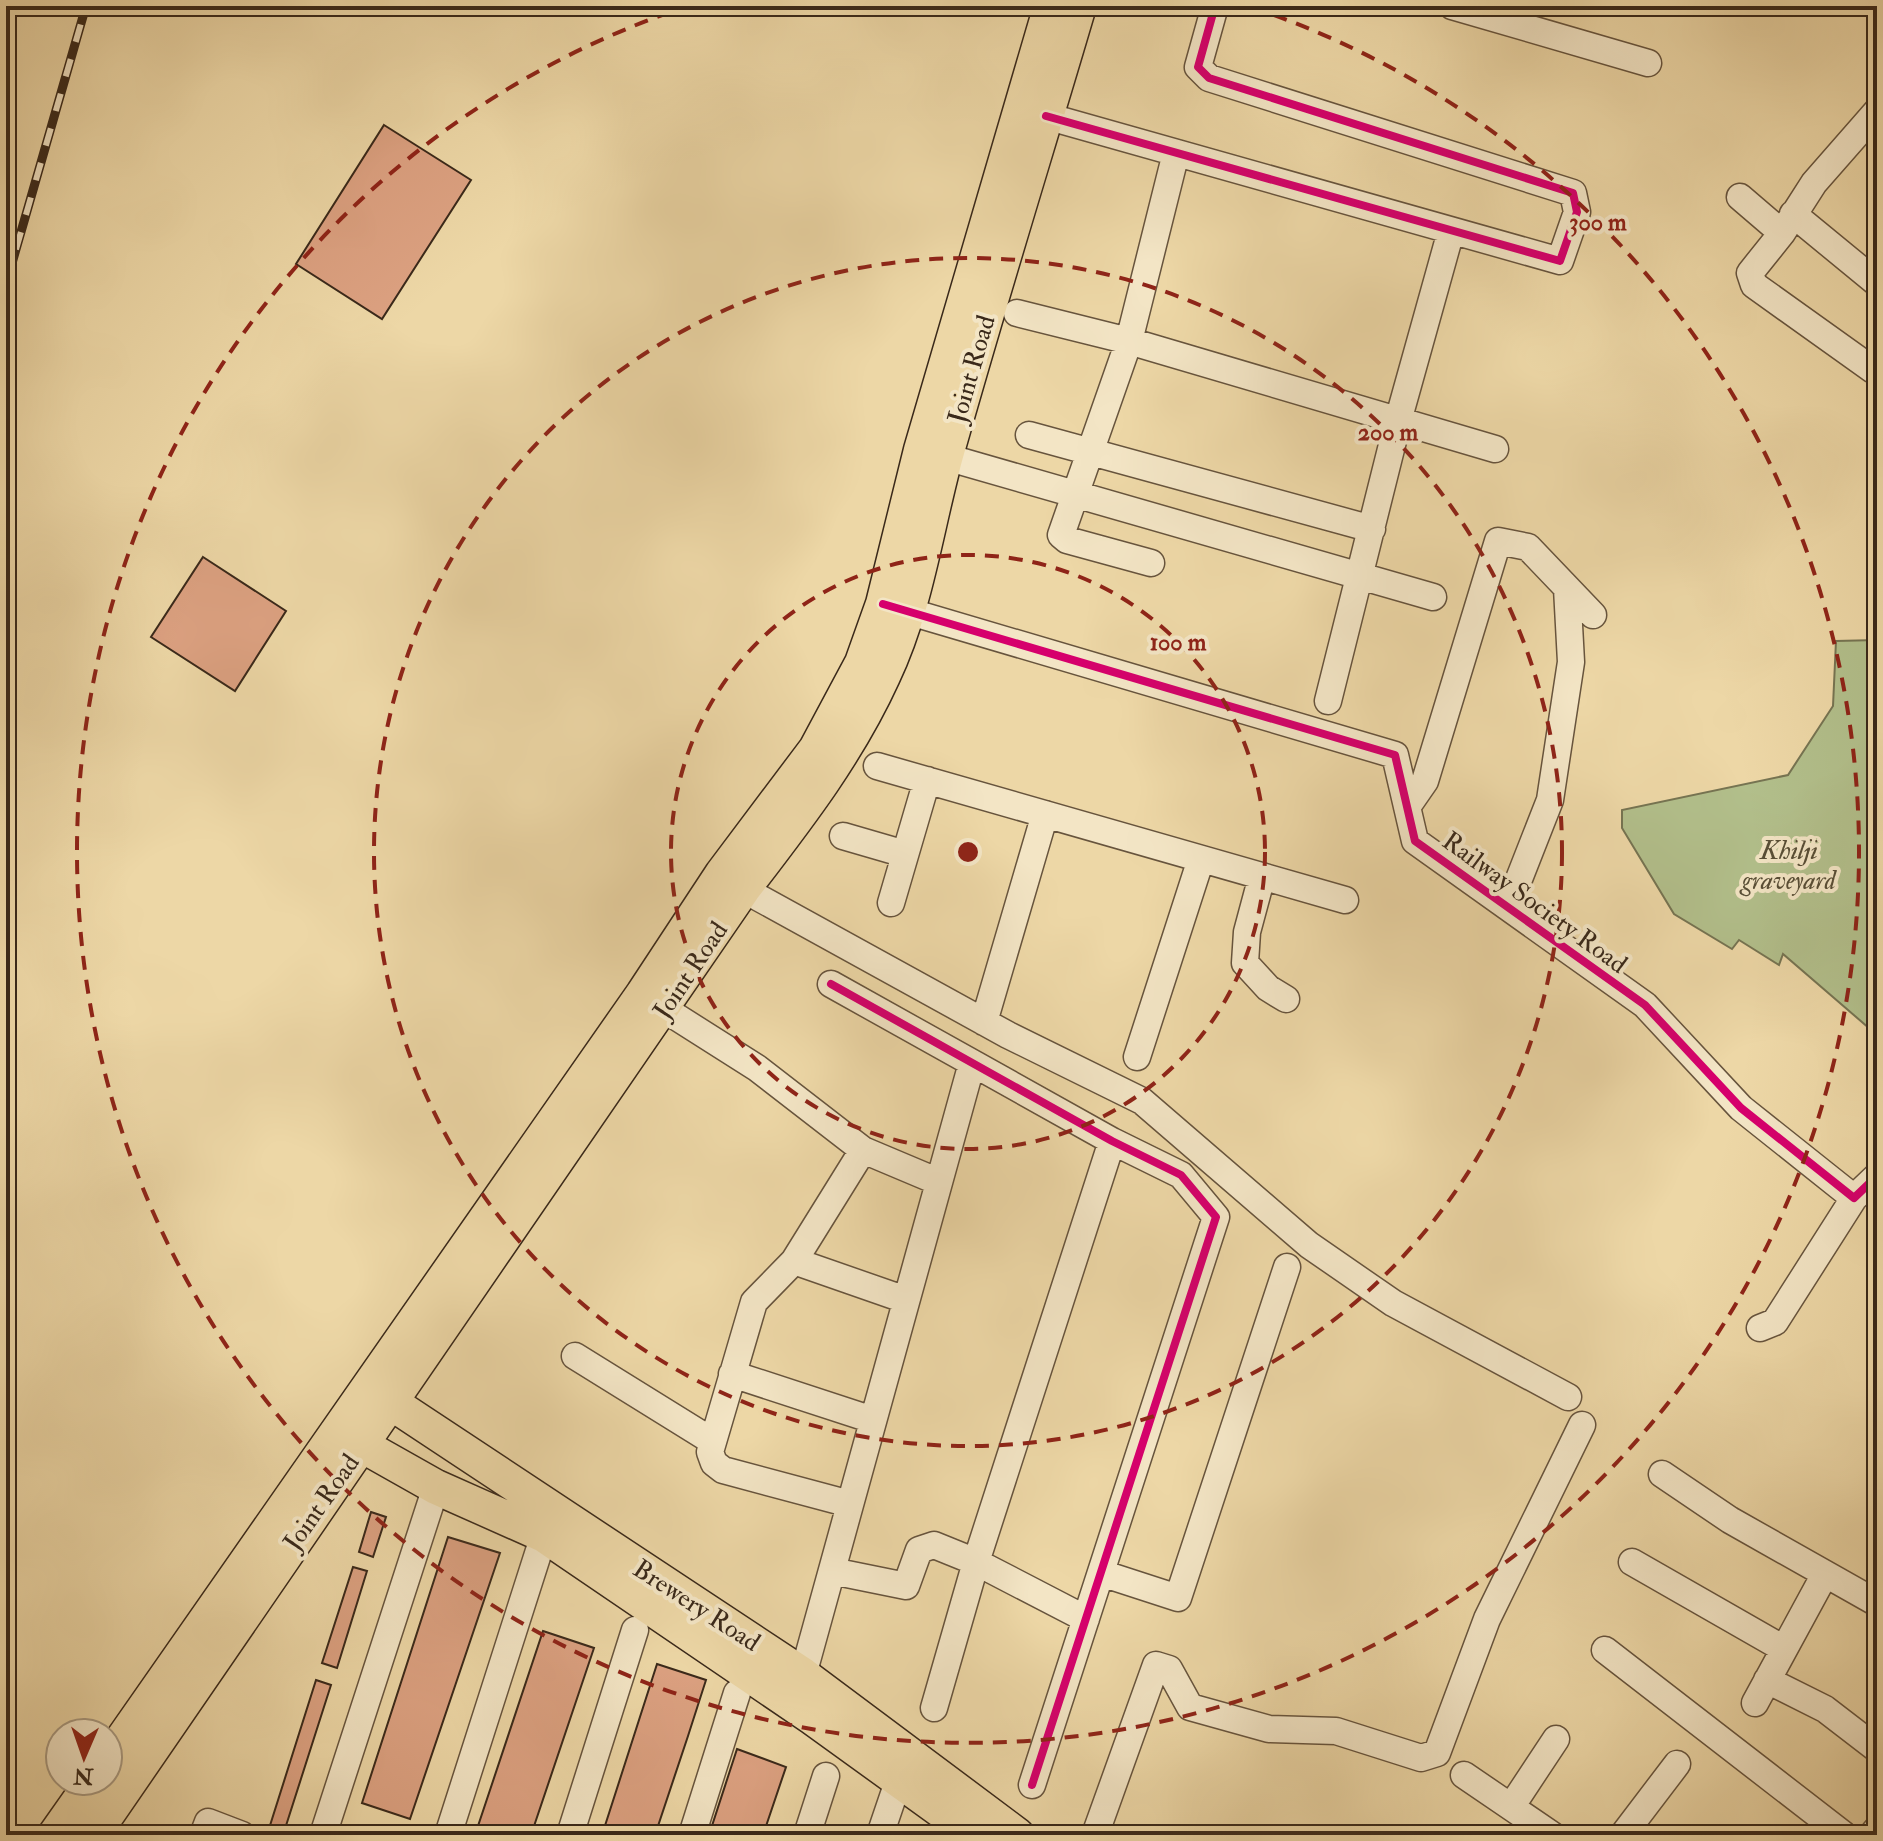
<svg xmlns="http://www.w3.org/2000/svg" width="1883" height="1841" viewBox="0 0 1883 1841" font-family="'IM FELL Double Pica',serif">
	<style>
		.green { fill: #b2bf8b; stroke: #767452; stroke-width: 2 }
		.building { fill: #dca181; stroke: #3a291a; stroke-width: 2 }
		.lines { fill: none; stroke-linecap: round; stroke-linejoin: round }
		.minor-casing { stroke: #67543d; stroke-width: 29 }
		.major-casing { stroke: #3a291a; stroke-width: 37 }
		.minor { stroke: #f3e5c5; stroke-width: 26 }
		.major { stroke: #edd7a6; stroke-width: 34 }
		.rail-casing { stroke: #3a291a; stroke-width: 9 }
		.rail { stroke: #f3e5c5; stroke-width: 6; stroke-dasharray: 18; stroke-linecap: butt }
		.cycleway-casing { stroke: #f3e5c5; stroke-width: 13 }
		.cycleway { stroke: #d6006c; stroke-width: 8 }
		.ring { fill: none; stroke: #8f2418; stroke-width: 4; stroke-dasharray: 14 10 }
		.labels { text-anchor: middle; stroke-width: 8; stroke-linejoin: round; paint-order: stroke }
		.street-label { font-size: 26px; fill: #3a291a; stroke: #f3e5c5 }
		.park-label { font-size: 26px; font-style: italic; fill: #584e36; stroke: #f3e5c5 }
		.centre { fill: #8f2418; stroke: #f3e5c5; stroke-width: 4 }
		.ring-label { font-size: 24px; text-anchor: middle; font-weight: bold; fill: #8f2418; stroke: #f3e5c5; stroke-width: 8; stroke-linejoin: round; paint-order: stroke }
	</style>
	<rect width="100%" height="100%" fill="#edd7a6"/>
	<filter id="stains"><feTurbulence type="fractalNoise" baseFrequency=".0025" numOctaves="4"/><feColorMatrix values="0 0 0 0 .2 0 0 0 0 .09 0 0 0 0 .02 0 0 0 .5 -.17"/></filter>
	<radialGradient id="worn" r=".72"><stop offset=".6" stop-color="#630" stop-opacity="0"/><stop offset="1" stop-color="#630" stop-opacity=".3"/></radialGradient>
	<path class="green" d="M1877,640V1035L1783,954L1779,965L1739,940L1732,949L1674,914L1622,828V810L1788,775L1833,706L1836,641Z"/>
	<path class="building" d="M384,125L471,180L382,319L296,264Z
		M203,557L286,611L235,691L151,637Z
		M371,1512L386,1517L373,1557L359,1552Z
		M448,1537L500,1553L410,1819L362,1803Z
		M353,1567L367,1571L337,1668L322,1663Z
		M543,1631L594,1648L531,1835H475Z
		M657,1664L706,1680L688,1736L655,1835H602Z
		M316,1680L331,1685L283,1835H267Z
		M737,1749L786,1767L763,1835H709Z"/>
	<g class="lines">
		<defs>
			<path id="minor" d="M1452,6L1648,63
				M1046,116L1560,261L1577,212L1573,193L1209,78L1198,67L1215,6
				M1740,197L1782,233
				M1793,214L1877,283
				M1017,313L1129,341L1495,449
				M1873,370L1754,285L1750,273L1782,233L1814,183L1877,111
				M1029,435L1372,529
				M946,457L1433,597
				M1151,563L1067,540L1061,535L1129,341L1176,153
				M890,606L1395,755L1415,841L1645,1005L1741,1108L1854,1198
				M1328,701L1398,421L1451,231
				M877,766L1345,900
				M1407,807L1425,781L1498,541L1528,547L1593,615
				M843,836L905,854
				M1262,876L1247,932L1245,963L1268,988L1286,999
				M743,889L1008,1035L1142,1101L1309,1245L1393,1303L1568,1397
				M891,903L927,780
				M1508,907L1550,800L1571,662L1567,588
				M831,984L1112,1141L1181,1175L1216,1217L1032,1785
				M664,1009L757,1068L863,1150L939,1182
				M984,1022L1045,814
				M1137,1057L1201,859
				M794,1261L906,1300
				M1760,1328L1775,1322L1854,1198L1877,1176
				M575,1356L712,1441
				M732,1374L873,1420
				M1662,1474L1730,1520L1877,1603
				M850,1504L723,1470L714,1463L710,1452L754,1302L794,1261L863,1150
				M1632,1562L1784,1649
				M832,1571L906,1586L919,1550L934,1545L976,1562L1086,1619
				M1101,1573L1178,1598L1287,1267
				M1605,1650L1844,1835
				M803,1675L972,1063
				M1767,1680L1825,1709L1877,1749
				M1755,1703L1825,1574
				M934,1708L976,1562L1112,1141
				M1464,1775L1552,1835
				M1511,1807L1556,1739
				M203,1835L208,1822L242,1835
				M323,1835L436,1487
				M448,1835L544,1535
				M570,1835L635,1630
				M692,1835L737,1693
				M807,1835L826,1776
				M880,1835L899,1779
				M1095,1835L1156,1665L1169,1669L1190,1707L1269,1729L1336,1731L1421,1758L1437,1753L1487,1619L1582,1425
				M1623,1835L1677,1764
				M1872,1835L1877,1829"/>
			<path id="major" d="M372,1390L803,1675L1017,1835
				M342,1434L436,1487L544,1535L813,1718L975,1835
				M108,1760L643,994L722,874L816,749L862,663L883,604L921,450L1051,6
				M55,1835L93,1781
				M93,1835L743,889C796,820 847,755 883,676C916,607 926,528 946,455C988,305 1035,155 1079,6"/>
		</defs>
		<use href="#minor" class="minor-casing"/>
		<use href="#major" class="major-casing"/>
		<use href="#minor" class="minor"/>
		<use href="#major" class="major"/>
		<defs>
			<path id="rail" d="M6,284L86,6"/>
		</defs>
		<use href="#rail" class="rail-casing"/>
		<use href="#rail" class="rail"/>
		<defs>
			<path id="cycleway" d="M1046,116L1560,261L1577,212L1573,193L1209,78L1198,67L1215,6
				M883,604L1395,755L1415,841L1645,1005L1741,1108L1854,1198L1877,1176
				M831,984L1112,1141L1181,1175L1216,1217L1032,1785"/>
		</defs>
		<use href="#cycleway" class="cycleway-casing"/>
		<use href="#cycleway" class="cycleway"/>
	</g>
	<g class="ring">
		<circle cx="968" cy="852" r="297"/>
		<circle cx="968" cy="852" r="594"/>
		<path d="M1251 7A891 891 0 1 1 685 7"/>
	</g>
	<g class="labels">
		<g class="street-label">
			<text transform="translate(971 369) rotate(-74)" y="9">Joint Road</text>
			<text transform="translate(1535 902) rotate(36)" y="9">Railway Society Road</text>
			<text transform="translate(690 970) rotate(-56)" y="9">Joint Road</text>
			<text transform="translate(321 1502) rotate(-55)" y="9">Joint Road</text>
			<text transform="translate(697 1605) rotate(33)" y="9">Brewery Road</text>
		</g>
		<g class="park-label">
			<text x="1789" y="859">Khilji<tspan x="1789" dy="30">graveyard</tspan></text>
		</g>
	</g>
	<circle cx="968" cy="852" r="12" class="centre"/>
	<g class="ring-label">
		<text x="1598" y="230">300 m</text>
		<text x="1388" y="440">200 m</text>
		<text x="1178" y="650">100 m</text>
	</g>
	<rect width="1883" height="1841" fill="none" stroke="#edd7a6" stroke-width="32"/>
	<rect x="8" y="8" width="1867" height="1825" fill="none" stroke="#3a291a" stroke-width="4"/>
	<rect x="16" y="16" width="1851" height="1809" fill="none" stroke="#3a291a" stroke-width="2"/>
	<g transform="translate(84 1757) rotate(182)"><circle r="38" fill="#f3e5c5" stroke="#a99a81" stroke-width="2"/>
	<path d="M0-6L14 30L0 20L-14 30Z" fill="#8f2418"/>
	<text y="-12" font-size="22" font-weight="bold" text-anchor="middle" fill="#3a291a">N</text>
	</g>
	<rect width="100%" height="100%" filter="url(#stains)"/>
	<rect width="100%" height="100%" fill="url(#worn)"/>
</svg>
